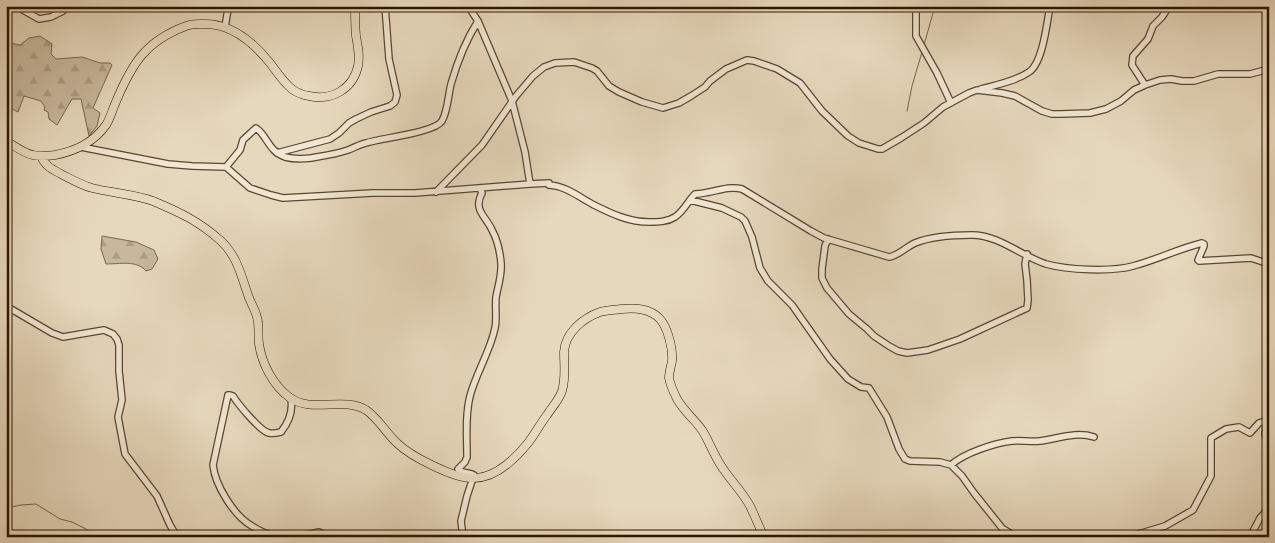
<svg xmlns="http://www.w3.org/2000/svg" width="1275" height="543" viewBox="0 0 1275 543" font-family="'IM FELL Great Primer',serif">
	<style>
		.forest { fill: url(#forest-firs); stroke: #7a664e }
		.lines { fill: none; stroke-linecap: round; stroke-linejoin: round }
		.stream { stroke: #76614a; stroke-width: 1 }
		.minor-casing { stroke: #5b452f; stroke-width: 8 }
		.major-casing { stroke: #2d1400; stroke-width: 9 }
		.minor { stroke: #efe6d3; stroke-width: 5.5 }
		.major { stroke: #e6d8bc; stroke-width: 8 }
	</style>
	<defs>
		<pattern id="forest-firs" width="22" height="20" patternUnits="userSpaceOnUse" patternTransform="scale(1.25)"><rect width="22" height="20" fill="#c7b79c"/><path d="M5 1l3.5 6h-7zM16 11l3.5 6h-7z" fill="#ab9c85"/></pattern>
	</defs>
	<rect width="100%" height="100%" fill="#e6d8bc"/>
	<filter id="stains"><feTurbulence type="fractalNoise" baseFrequency=".004" numOctaves="4"/><feColorMatrix values="0 0 0 0 .2 0 0 0 0 .09 0 0 0 0 .02 0 0 0 .5 -.17"/></filter>
	<radialGradient id="worn" r=".72"><stop offset=".6" stop-color="#630" stop-opacity="0"/><stop offset="1" stop-color="#630" stop-opacity=".3"/></radialGradient>
	<path class="forest" d="M40,36L52,44L51,54L56,59L82,57L100,63H110L112,65L93,108L100,113L97,126L89,136L81,99H72L57,125L49,119L48,112L44,110L45,107L41,101L24,96L18,112L12,109L6,102V48L10,43L20,45L29,38Z
		M102,236L136,242L154,250L158,259L152,269L146,271C137,260 120,264 106,264L101,249Z"/>
	<g class="lines">
		<path class="stream" d="M924,45L935,6
			M907,111L912,86L922,52
			M6,508L21,505L36,504L60,519L72,522L86,529L95,537"/>
		<defs>
			<path id="minor" d="M16,6L39,19L51,17L63,11L65,6
				M34,6L42,8L53,6
				M468,6L478,21L512,101L525,152L530,184
				M916,6V36L937,73L951,103
				M225,27L228,9L227,6
				M1145,85L1132,65L1133,56L1148,39L1153,26L1162,17L1169,6
				M981,89C996,85 1016,81 1029,72C1043,63 1047,22 1050,6
				M81,147L168,164L192,166L226,167L250,188L271,195L283,198L373,193H415L530,184L549,183V185C566,186 579,197 594,205C612,214 629,222 649,222C658,222 667,222 675,217C684,211 688,201 695,194C711,194 726,185 742,189L811,231L824,238L889,257C898,256 906,247 915,243C932,236 954,235 972,235C999,235 1021,256 1046,264C1067,270 1112,272 1133,266C1156,260 1178,249 1202,243L1204,244V246L1198,260L1199,261L1251,258L1269,264
				M277,153L330,139L339,133L349,123L356,119L371,112L390,106L395,102L397,95L389,59L385,6
				M226,167L240,150L243,140L256,128C267,135 268,151 285,157C293,159 303,159 311,158C323,156 337,154 348,150C354,148 360,144 366,143C381,138 434,133 442,121C448,110 448,96 451,84C457,63 466,40 478,21
				M436,192L482,145L516,96L533,76L544,67L555,63L574,62L592,68L597,71L609,86L619,92L642,102L663,108L679,103L691,96L705,87L710,81L726,69L747,60L754,61L777,69L800,83L822,111L848,136L859,143L878,149H882L901,138L924,123L943,107L969,93L977,90L1002,93L1015,96L1042,111L1052,114H1061L1090,113L1106,109L1121,101L1134,90L1145,85L1160,80L1171,79L1182,81H1194L1218,74H1250L1269,69
				M690,200L722,208L741,217L745,221L752,237L760,268L768,281L792,305L830,359L848,379L861,387L869,388L887,417L899,449L905,459L910,461L940,462L951,465L962,476L974,493L1002,528L1016,537
				M828,239L825,246L822,269V278L827,288L849,314L867,329L874,336L889,346L898,351L907,353L928,350L960,339L1027,308L1028,300L1027,280L1025,264L1027,254
				M6,306L52,333L63,337L104,330L113,334L117,339L119,345V371L122,400L118,417L125,454L157,496L170,525L177,537
				M1269,416L1265,434L1269,445
				M951,465C964,453 995,443 1012,441C1021,440 1030,442 1040,441C1057,439 1076,431 1094,437
				M286,537C282,536 278,536 274,536C267,534 258,530 252,526C234,516 215,485 213,465L228,395H230L233,396C238,404 260,431 269,433C273,434 277,433 281,432C289,422 293,411 291,399
				M298,537L319,532L327,537
				M463,537L461,521L467,496L474,475C469,472 462,474 458,469L465,462L467,457C467,437 465,416 470,396C476,373 490,352 495,328C497,319 495,307 496,297C498,286 502,275 501,263C500,252 497,239 492,230C485,215 473,210 482,193L480,188
				M1121,537L1125,535H1135L1165,526L1193,510L1211,476V438L1226,429L1239,427L1250,433L1259,423L1268,420
				M1250,537L1260,518L1269,508"/>
			<path id="major" d="M6,141C15,146 23,153 33,155C41,157 48,156 55,155C76,151 93,143 106,125C110,119 112,111 115,104C122,87 130,69 142,55C154,41 170,32 186,26C192,23 199,24 205,24C233,24 254,43 270,63C277,72 283,82 292,89C297,93 303,95 309,96C332,101 353,89 358,66C360,56 358,47 356,36C355,26 355,16 355,6
				M41,156C45,166 52,169 61,174C71,179 81,185 92,188C112,193 133,194 153,201C179,212 199,221 221,241C237,256 241,275 248,295C251,304 257,312 258,322C259,329 258,337 259,344C262,364 273,385 289,397C311,414 343,396 366,410C378,418 386,433 397,443C410,456 453,478 472,478C494,479 515,459 528,443C535,434 540,424 547,415C552,407 559,400 562,391C566,378 564,365 564,352C565,333 583,318 600,312C607,310 615,310 622,309C635,308 650,308 660,319C668,328 673,349 672,361C671,367 669,372 669,378C670,384 674,393 677,399C683,410 694,419 702,430C709,441 713,453 720,464C729,479 742,491 750,506C755,516 759,527 764,537"/>
		</defs>
		<use href="#minor" class="minor-casing"/>
		<use href="#major" class="major-casing"/>
		<use href="#minor" class="minor"/>
		<use href="#major" class="major"/>
	</g>
	<rect width="1275" height="543" fill="none" stroke="#e6d8bc" stroke-width="25"/>
	<rect x="8" y="8" width="1260" height="528" fill="none" stroke="#2d1400" stroke-width="2.5"/>
	<rect x="12" y="12" width="1250" height="518" fill="none" stroke="#2d1400"/>
	<rect width="100%" height="100%" filter="url(#stains)"/>
	<rect width="100%" height="100%" fill="url(#worn)"/>
</svg>
